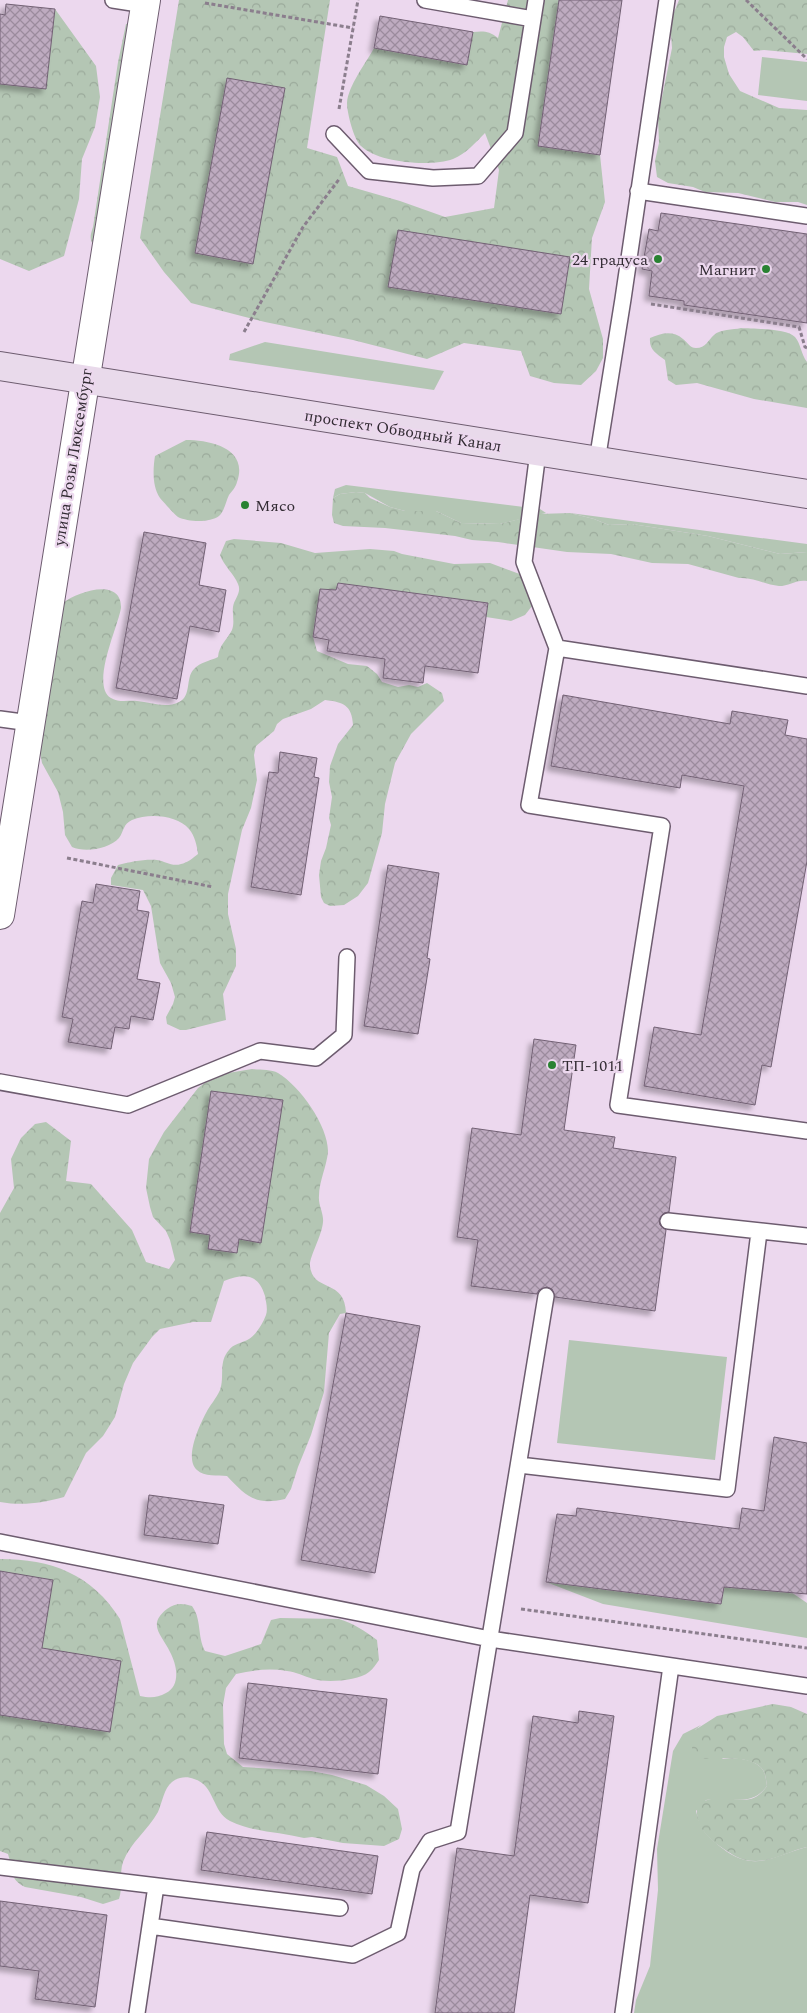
<svg xmlns="http://www.w3.org/2000/svg" width="807" height="2013" viewBox="0 0 807 2013" font-family="Spectral,serif">
	<style>
		.green { fill: #b4c6b4 }
		.forest { fill: url(#forest-crowns) }
		.building { fill: url(#building-cross-hatch); stroke: #726174; filter: url(#shadow) }
		.lines { fill: none; stroke-linecap: round; stroke-linejoin: round }
		.lane-casing { stroke: #6d5c6f; stroke-width: 18 }
		.street-casing { stroke: #6d5c6f; stroke-width: 30 }
		.secondary-casing { stroke: #6d5c6f; stroke-width: 30 }
		.path { stroke: #8b7e8d; stroke-width: 3; stroke-dasharray: 4 2.5; stroke-linecap: butt }
		.lane { stroke: #fff; stroke-width: 15 }
		.street { stroke: #fff; stroke-width: 28 }
		.secondary { stroke: #e9daeb; stroke-width: 28 }
		.poi-dot { fill: #298232; stroke: #ecd8ee; stroke-width: 2 }
		.labels { text-anchor: middle; stroke-width: 4.5; stroke-linejoin: round; paint-order: stroke }
		.poi-label { font-size: 16px; fill: #322b33; stroke: #ecd8ee; text-anchor: end }
		.street-label { font-size: 16px; fill: #322b33; stroke: #ecd8ee }
	</style>
	<defs>
		<pattern id="forest-crowns" width="20" height="18" patternUnits="userSpaceOnUse" patternTransform="scale(1.25)"><rect width="20" height="18" fill="#b4c6b4"/><path d="M2 6a3 3 0 1 1 6 0M12 15a3 3 0 1 1 6 0" fill="none" stroke="#9baa9b"/></pattern>
		<pattern id="building-cross-hatch" width="8" height="8" patternUnits="userSpaceOnUse" patternTransform="scale(1.25)"><rect width="8" height="8" fill="#beabc0"/><path d="M0 0l8 8M0 8l8-8" fill="none" stroke="#9b8b9d"/></pattern>
		<filter id="shadow"><feDropShadow dx="-4.5" dy="4.5" stdDeviation="2.5" flood-color="#0004"/></filter>
	</defs>
	<rect width="100%" height="100%" fill="#ecd8ee"/>
	<path class="green" d="M762,57L807,62V101L758,95Z
		M265,342L444,371L434,390L229,360L230,354Z
		M346,485L540,509L546,513L500,524L461,523L436,511H405L390,507L365,493L356,492L340,494L333,498L335,489Z
		M570,513L807,544V552L780,554L708,536L632,524L609,525L594,519Z
		M569,1340L727,1357L715,1460L557,1443Z
		M546,1582L721,1604L724,1587L791,1592L807,1603V1638L603,1604Z
		M701,1725L695,1730L723,1759C734,1757 756,1759 763,1770C766,1775 766,1781 767,1786C751,1808 729,1796 706,1800L696,1811C701,1831 706,1835 722,1848C755,1874 774,1855 807,1847V2013H634L636,2000L650,1966L658,1890L657,1849L673,1751L683,1734Z"/>
	<path class="forest" d="M179,0H330L307,148L337,157L348,186L400,201L445,217L494,208L499,170L485,133C476,142 466,154 453,159C431,167 378,163 361,146C354,140 347,113 347,103C348,86 366,63 374,48L467,65L473,32C484,31 489,31 498,38L508,0H559L538,146L600,155L605,202L592,238L589,289L603,339V358L596,371L581,385L554,383L530,376L521,351L464,343L427,359L353,340L265,322L191,303L164,272L140,238Z
		M679,0H807V54L764,50L754,51L743,37L736,32L727,37L724,47V57L729,74L740,91L779,108L807,110V205L798,202H775L738,193L705,192L693,187L668,183L657,177L655,161L659,143L658,117L672,48L670,22Z
		M55,9L96,66L100,97L95,127L82,159L79,199L64,256L29,271L0,259V84Z
		M135,22L95,247C89,240 90,236 93,227L118,62L126,24Z
		M741,328C753,329 787,328 795,337C801,344 801,354 807,362V408L754,399L697,383L676,385L668,380L665,360C656,353 649,350 650,338C661,333 673,330 683,339C688,343 690,348 696,348C706,348 708,340 714,335C720,329 733,330 741,328Z
		M186,440C210,440 249,448 237,482C236,487 232,491 229,495C226,501 224,512 219,516C210,523 188,522 178,517C174,514 171,510 167,506C165,503 162,501 160,498C152,487 153,468 155,456Z
		M356,492L365,493L370,498L390,507L405,511H436L461,523L500,524L538,514L570,513L594,519L609,525L632,524L708,536L780,554L807,552V581C797,579 789,586 779,586C765,585 754,577 739,578L688,564L652,563L611,554L567,552L498,542L472,540L455,536L385,528L343,526L334,523L332,515L333,498L340,494Z
		M234,539L281,543L315,553L370,549L394,551L402,554L454,564L490,563L536,580V601L525,615L511,621L486,617L488,603L338,583L336,590L320,589L313,637L317,651L348,664L367,666L377,674L382,682L398,687L409,685L418,687L427,683L442,693L444,701L411,734L395,763L385,804L382,833L368,883L358,896L344,905L330,906L324,903L321,897L319,875L321,861L326,848L331,825L329,818L332,797L329,782L330,766L338,744L353,725C352,705 343,702 325,700L311,709L283,719L277,724L274,731L256,746L254,755L257,780L251,808L242,830L228,894V914L236,949V966L223,994L226,1020L186,1030H180L167,1024L166,1017L173,1004L175,997L171,983L160,963L151,906L143,890L111,885V878L118,865C130,862 144,859 157,860C165,861 172,867 181,864C187,863 193,858 198,854C197,846 195,836 189,829C177,815 149,813 132,820C123,824 124,831 119,838C109,849 85,853 72,847L65,835L63,812L58,792L42,763L39,747L63,603C78,591 122,577 121,608C118,627 90,685 111,698C119,703 129,700 137,701C151,702 165,709 179,702C192,696 185,678 194,669C200,662 210,661 218,657C219,645 227,640 232,630C235,622 232,614 233,607C234,599 242,593 238,584C234,574 224,566 220,555L226,541Z
		M252,1069C260,1070 271,1069 278,1073C300,1086 328,1126 328,1151C327,1166 319,1181 319,1196C318,1205 324,1214 323,1222C322,1236 309,1257 310,1266C313,1293 345,1278 346,1313L340,1314L329,1333L324,1392L311,1435L298,1467L291,1489L285,1499C255,1506 246,1496 227,1476C218,1475 204,1477 197,1470C184,1459 199,1426 206,1413C210,1405 216,1399 220,1390C225,1377 218,1362 229,1350C233,1344 242,1343 249,1339C256,1335 263,1323 266,1315C268,1309 266,1302 265,1296C258,1272 243,1274 224,1281L211,1322H193L160,1329L152,1337L133,1363L124,1384L115,1417L103,1436L86,1453L64,1497C42,1503 23,1506 0,1502V1213L14,1188L11,1159L21,1138L35,1124L46,1122L71,1141L66,1181L91,1184L132,1230L146,1262L169,1269L175,1260L170,1240L166,1231L153,1217L150,1207L146,1188L149,1159L164,1132L198,1088L206,1082L228,1073Z
		M0,1559C51,1559 92,1574 120,1619L140,1696C150,1698 157,1698 166,1693C181,1685 177,1665 170,1652C163,1636 146,1625 167,1609C175,1603 182,1603 192,1606C202,1620 197,1636 205,1651L225,1656L261,1644L271,1620L280,1618L339,1619C353,1623 365,1631 377,1640L379,1660C376,1664 373,1669 369,1672C358,1681 326,1683 313,1679C304,1676 296,1672 287,1671C270,1668 253,1670 236,1674L226,1688L223,1705L224,1744L227,1754L243,1767L311,1771L332,1775L366,1785L384,1796L398,1809L402,1829L399,1839L384,1846L343,1843L312,1837L304,1838C280,1832 252,1832 230,1821C212,1812 215,1785 194,1779C187,1776 178,1777 172,1782C164,1788 162,1803 158,1812C148,1830 130,1843 123,1862C119,1874 123,1887 119,1899L103,1904L81,1897L25,1887C9,1879 13,1870 8,1854L0,1851Z
		M773,1704L791,1707L807,1714V1847C789,1851 774,1861 756,1861C740,1861 733,1855 721,1847C706,1837 693,1823 698,1803C707,1800 716,1797 725,1798C744,1800 754,1804 767,1786C766,1781 766,1775 763,1770C753,1754 714,1759 697,1759C690,1749 691,1742 695,1730L717,1716Z"/>
	<path class="building" d="M559,0H622L600,155L538,146Z
		M6,4L55,9L46,89L0,84V14L5,15Z
		M380,16L473,32L467,65L374,48Z
		M227,78L285,88L253,264L195,253Z
		M661,213L807,234V323L684,305V301L649,296L652,271L642,269L649,229L658,231Z
		M398,230L570,257L561,314L388,287Z
		M144,532L206,543L199,585L226,590L219,632L190,626L177,699L116,688Z
		M338,583L488,603L478,673L425,666L423,683L383,678L385,659L327,651L329,640L313,637L320,589L336,590Z
		M563,695L730,724L732,711L788,720L785,735L807,739V861L771,1067L762,1065L755,1105L644,1086L654,1027L701,1035L744,786L682,775L680,788L551,766Z
		M280,752L317,758L314,777L319,778L301,895L251,887L269,772L278,773Z
		M388,865L439,873L427,958L430,959L418,1034L364,1026Z
		M96,884L140,891L137,910L149,912L137,979L160,983L153,1020L131,1016L129,1029L115,1027L111,1049L68,1042L73,1019L62,1017L82,901L93,903Z
		M534,1039L576,1045L564,1130L615,1137L613,1148L676,1157L669,1212L664,1213L659,1220L660,1225L666,1230L655,1311L555,1297L552,1289L547,1287L539,1290L537,1294L471,1286L478,1240L457,1237L472,1128L521,1135Z
		M211,1091L283,1100L261,1243L239,1239L237,1253L208,1249L210,1235L190,1232Z
		M346,1313L420,1326L375,1573L301,1560Z
		M774,1437L807,1443V1594L724,1587L721,1604L546,1582L557,1514L576,1516L577,1508L739,1529L742,1508L764,1511Z
		M149,1495L224,1505L218,1544L144,1535Z
		M0,1571L53,1580L42,1648L121,1661L110,1732L0,1715Z
		M248,1683L387,1699L378,1774L239,1758Z
		M579,1711L614,1716L588,1903L530,1895L514,2013H435L457,1848L514,1856L533,1716L578,1723Z
		M207,1832L378,1856L372,1894L201,1870Z
		M0,1901L107,1915L95,2007L35,1999L39,1971L0,1966Z"/>
	<g class="lines">
		<defs>
			<path id="lane" d="M113,0L145,5
				M425,0L533,19L536,0
				M334,134L369,171L433,178L478,176L515,133L533,19
				M638,191L807,216
				M538,452L524,562L557,648L529,805L662,826L618,1105L807,1131
				M597,461L623,299L667,0
				M557,648L807,686
				M0,719L30,723
				M0,1082L128,1105L260,1051L316,1058L344,1035L347,957
				M668,1221L807,1236
				M519,1465L727,1489L759,1232
				M0,1542L490,1639L807,1686
				M0,1867L340,1908
				M150,1926L353,1955L398,1933L412,1869L430,1841L458,1832L546,1296
				M137,2013L156,1886
				M623,2013L671,1666"/>
			<path id="street" d="M0,915L146,0"/>
			<path id="secondary" d="M0,366L807,494"/>
		</defs>
		<use href="#lane" class="lane-casing"/>
		<use href="#street" class="street-casing"/>
		<use href="#secondary" class="secondary-casing"/>
		<path class="path" d="M746,0L807,59
			M205,3L353,28
			M339,109L358,0
			M651,304L799,327L805,347L807,348
			M244,332L303,227L340,178
			M67,858L213,887
			M521,1609L807,1648"/>
		<use href="#lane" class="lane"/>
		<use href="#street" class="street"/>
		<use href="#secondary" class="secondary"/>
	</g>
	<g class="poi-dot">
		<circle cx="658" cy="259" r="5"/>
		<circle cx="766" cy="269" r="5"/>
		<circle cx="245" cy="505" r="5"/>
		<circle cx="552" cy="1065" r="5"/>
	</g>
	<g class="labels">
		<g class="poi-label">
			<text x="648" y="265">24 градуса</text>
			<text x="756" y="275">Магнит</text>
			<text x="255" y="511" text-anchor="start">Мясо</text>
			<text x="562" y="1071" text-anchor="start">ТП-1011</text>
		</g>
		<g class="street-label">
			<text transform="translate(403 430) rotate(9)" y="6">проспект Обводный Канал</text>
			<text transform="translate(72 457) rotate(-81)" y="6">улица Розы Люксембург</text>
		</g>
	</g>
</svg>
